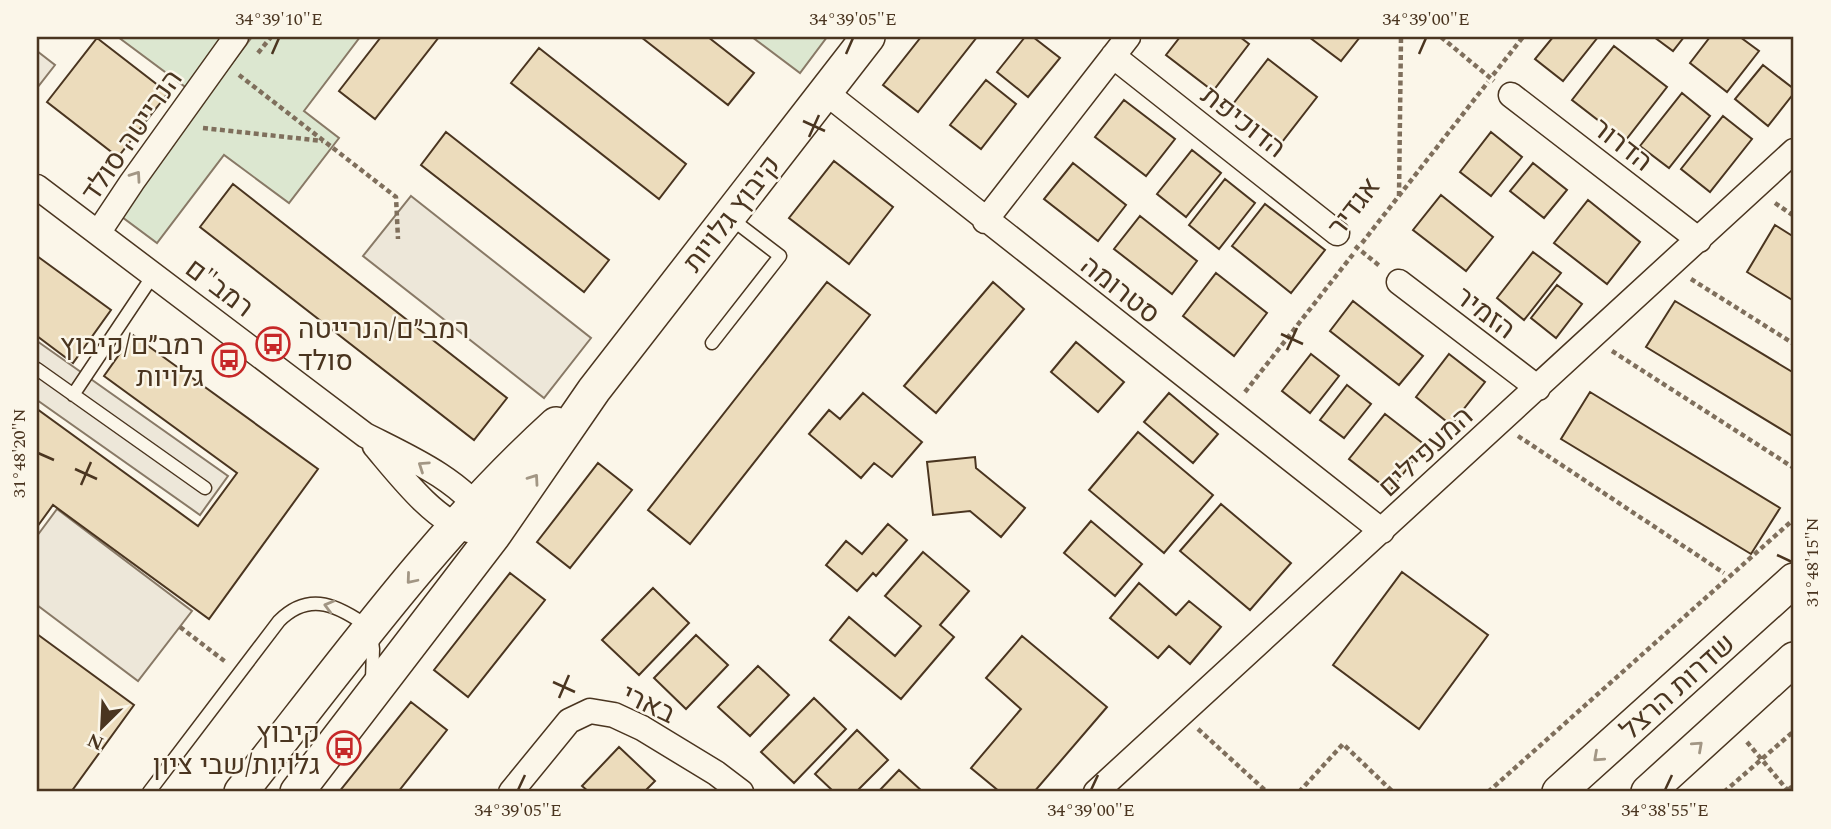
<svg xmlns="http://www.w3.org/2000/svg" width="1831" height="829" viewBox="0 0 1831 829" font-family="Spectral,Heebo,serif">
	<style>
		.green { fill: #dce7d0; stroke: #887966; stroke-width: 2 }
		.parking { fill: #ede7d9; stroke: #887966; stroke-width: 2 }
		.building { fill: #ecdcbc; stroke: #4a3520; stroke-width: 2 }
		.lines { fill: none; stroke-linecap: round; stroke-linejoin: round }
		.lane-casing { stroke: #4a3520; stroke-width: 15 }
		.street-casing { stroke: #4a3520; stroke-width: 27 }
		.secondary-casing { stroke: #4a3520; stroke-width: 36 }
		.path { stroke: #7f6f5c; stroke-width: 4.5; stroke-dasharray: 5 3.5; stroke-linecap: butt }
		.lane { stroke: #fbf6e9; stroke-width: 12 }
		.street { stroke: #fbf6e9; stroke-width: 24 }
		.secondary { stroke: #fbf6e9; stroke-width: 33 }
		.oneway { stroke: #a29684 }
		.ticks { fill: none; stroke: #4a3520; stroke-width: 2.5 }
		.labels { text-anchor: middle; stroke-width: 5; stroke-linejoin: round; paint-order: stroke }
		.street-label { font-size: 28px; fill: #4a3520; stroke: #fbf6e9 }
		.poi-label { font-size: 28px; fill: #4a3520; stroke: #fbf6e9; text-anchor: end }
		.neatline { fill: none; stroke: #4a3520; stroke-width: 2.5 }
		.ticks-label { font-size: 18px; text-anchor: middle; fill: #4a3520 }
	</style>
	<rect width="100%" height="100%" fill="#fbf6e9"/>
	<path class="green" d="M118,37H227L188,89Z
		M252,37H360L304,111L339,138L289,203L224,155L157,243L118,214Z
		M752,37H827L800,73Z"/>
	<path class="parking" d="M37,51L55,65L37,88Z
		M411,196L591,338L544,398L363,256Z
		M37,341L228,476L200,515L37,400Z
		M57,509L192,611L138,681L37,605V536Z"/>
	<path class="building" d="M381,37H439L375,119L339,91Z
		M641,37H708L754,73L728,105Z
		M921,37H977L918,112L883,85Z
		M1025,37H1033L1060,58L1028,97L997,72Z
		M1180,37H1240L1249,44L1213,91L1166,55Z
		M1309,37H1360L1341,61Z
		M1553,37H1598L1563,81L1535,59Z
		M1654,37H1684L1673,51Z
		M1710,37H1740L1759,51L1727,92L1690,63Z
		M97,38L168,93L118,157L47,102Z
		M1614,46L1667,87L1625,141L1572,100Z
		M539,48L686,164L659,199L511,83Z
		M1268,59L1317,97L1282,142L1233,104Z
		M1763,65L1794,89V93L1768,126L1735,99Z
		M986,80L1016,104L981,149L950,125Z
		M1682,93L1710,116L1669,168L1640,146Z
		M1124,100L1175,139L1146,176L1095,137Z
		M1723,116L1752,139L1710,192L1681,169Z
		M446,132L609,260L584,292L421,165Z
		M1491,132L1522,157L1491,196L1460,172Z
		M1192,150L1221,173L1186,217L1157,194Z
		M834,161L893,207L849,264L789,218Z
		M1073,163L1126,205L1098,241L1044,199Z
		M1533,163L1567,190L1544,218L1510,191Z
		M1225,179L1255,203L1219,249L1189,225Z
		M233,184L507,398L474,440L200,227Z
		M1441,195L1493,237L1466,271L1413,230Z
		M1588,200L1640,242L1607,284L1554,243Z
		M1265,204L1325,250L1291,293L1232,246Z
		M1140,216L1197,261L1172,294L1114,249Z
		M1775,225L1794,237V301L1747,272Z
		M1533,252L1561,273L1524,320L1497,298Z
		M37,256L111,310L73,363L37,336Z
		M1216,273L1267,313L1234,356L1183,316Z
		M827,282L870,315L690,544L648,510Z
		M993,282L1024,309L936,413L904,386Z
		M1557,285L1582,304L1556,338L1531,318Z
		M1353,301L1423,356L1399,385L1330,331Z
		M1675,301L1794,373V437L1646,347Z
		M133,335L318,469L209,619L53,505L37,527V409L198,526L237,473L104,376Z
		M1076,342L1124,382L1098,412L1051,372Z
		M1311,354L1339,376L1310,413L1282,391Z
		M1449,354L1485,382L1451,425L1416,397Z
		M1347,385L1371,404L1344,438L1320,420Z
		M1590,392L1780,508L1751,554L1561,439Z
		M863,393L922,442L892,477L874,463L861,478L809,434L829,410L840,419Z
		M1169,393L1218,434L1193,463L1144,422Z
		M1385,414L1425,445L1390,491L1349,459Z
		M1138,432L1213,495L1164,553L1089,490Z
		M975,457L976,468L1025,508L1001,537L970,511L933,515L927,462Z
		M598,463L632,490L570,568L537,542Z
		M1221,504L1291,563L1250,610L1180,551Z
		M1091,521L1142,564L1115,596L1064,553Z
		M888,524L907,540L876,576L873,573L857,591L826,565L846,541L862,554Z
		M923,552L969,591L940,625L954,637L901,699L830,640L849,617L895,656L921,626L885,596Z
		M1402,572L1488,635L1419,729L1333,665Z
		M510,573L545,600L468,697L434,670Z
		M1139,583L1176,615L1189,601L1221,627L1190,664L1169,646L1158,658L1110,618Z
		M653,588L689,623L639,675L602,640Z
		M37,634L134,705L71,792H37Z
		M696,635L728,665L686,709L654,678Z
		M1022,636L1107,707L1034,792H1000L971,768L1021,709L986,678Z
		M758,666L789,695L750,736L718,707Z
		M814,698L846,729L794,783L761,752Z
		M411,702L447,730L398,792H339Z
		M857,730L888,760L856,792H834L815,774Z
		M619,747L655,781L644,792H589L582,786Z
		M899,770L923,792H878Z"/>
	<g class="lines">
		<defs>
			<path id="lane" d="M712,343L780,256L729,217
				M37,369L205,488
				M73,395L154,274
				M149,792L279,621C310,590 339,606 370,628L373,649L372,680"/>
			<path id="street" d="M1113,56L1337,233
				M825,92L1382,531
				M1511,95L1699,240
				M37,187L365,435C404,455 462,480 485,518
				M985,221L1128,37
				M98,233L132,182L236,37
				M1399,282L1538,388
				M375,446C398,473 435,522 469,530
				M511,792L569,721L590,711L614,715L642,728L716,773L741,792
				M1096,792L1794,151"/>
			<path id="secondary" d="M241,792C341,666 436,533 556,424
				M297,792L494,535L594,390L868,37
				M1559,792L1794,580
				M1648,792L1794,659"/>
		</defs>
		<use href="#lane" class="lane-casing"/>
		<use href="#street" class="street-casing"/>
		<use href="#secondary" class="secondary-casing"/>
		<path class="path" d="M1441,37L1494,81
			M258,53L271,37
			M239,75L396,197L398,239
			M1493,75L1523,37
			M203,128L323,141
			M1399,196L1401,37
			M1775,203L1794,216
			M1362,243L1488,82
			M1355,246L1381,267
			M1691,279L1794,344
			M1612,351L1794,468
			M1245,392L1354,253
			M1518,436L1724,573
			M180,627L227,663
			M1198,729L1267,792
			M1747,742L1789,792
			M1788,790L1794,785
			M1299,792L1343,744L1393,792
			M1488,792L1794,519
			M1724,792L1794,731"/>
		<use href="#lane" class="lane"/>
		<use href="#street" class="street"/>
		<use href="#secondary" class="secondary"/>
	</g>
	<defs><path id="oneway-chevron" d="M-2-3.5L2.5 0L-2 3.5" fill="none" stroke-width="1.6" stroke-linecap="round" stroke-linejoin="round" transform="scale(1.75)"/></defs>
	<g class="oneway">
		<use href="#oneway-chevron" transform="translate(136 176) rotate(-55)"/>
		<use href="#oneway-chevron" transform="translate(423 466) rotate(-146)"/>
		<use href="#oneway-chevron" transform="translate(534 479) rotate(-55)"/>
		<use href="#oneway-chevron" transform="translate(411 579) rotate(130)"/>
		<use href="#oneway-chevron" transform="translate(329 606) rotate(-165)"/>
		<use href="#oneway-chevron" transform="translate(1698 746) rotate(-42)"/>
		<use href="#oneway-chevron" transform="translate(1598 757) rotate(138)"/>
	</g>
	<path class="ticks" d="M272,54L279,38M846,54L853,38M1419,54L1426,38M803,121L825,131M809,137L819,115M1281,334L1303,344M1287,350L1297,328M38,453L54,460M75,469L97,479M81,485L91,462M1777,555L1792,562M553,682L575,692M559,698L569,675M518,790L525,775M1091,790L1098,775M1665,790L1672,775"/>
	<defs>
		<symbol id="bus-ring" viewBox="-11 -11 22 22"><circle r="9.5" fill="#fbf6e9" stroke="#c62828" stroke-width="1.5"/><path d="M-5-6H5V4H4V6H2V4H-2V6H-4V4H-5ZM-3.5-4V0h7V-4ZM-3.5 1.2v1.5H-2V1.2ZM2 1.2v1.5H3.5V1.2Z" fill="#c62828"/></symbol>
	</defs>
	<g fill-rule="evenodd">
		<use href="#bus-ring" x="254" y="325" width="38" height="38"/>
		<use href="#bus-ring" x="210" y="341" width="38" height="38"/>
		<use href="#bus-ring" x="325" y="729" width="38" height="38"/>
	</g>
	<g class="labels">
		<g class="street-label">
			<text transform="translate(1244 121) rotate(38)" y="10">הדוכיפת</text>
			<text transform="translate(131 135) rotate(-55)" y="10">הנרייטה סולד</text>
			<text transform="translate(1623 144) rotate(38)" y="10">הדרור</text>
			<text transform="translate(1353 206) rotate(-52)" y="10">אגדיר</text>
			<text transform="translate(731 213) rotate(-52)" y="10">קיבוץ גלויות</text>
			<text transform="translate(220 287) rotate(37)" y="10">רמב"ם</text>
			<text transform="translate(1121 289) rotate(38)" y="10">סטרומה</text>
			<text transform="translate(1486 312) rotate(37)" y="10">הזמיר</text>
			<text transform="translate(1425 451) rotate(-43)" y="10">המעפילים</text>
			<text transform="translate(1677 686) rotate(-42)" y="10">שדרות הרצל</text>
			<text transform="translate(649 703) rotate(25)" y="10">בארי</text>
		</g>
		<g class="poi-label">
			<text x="298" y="338" text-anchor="start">רמב״ם/הנרייטה<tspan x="298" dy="32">סולד</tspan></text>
			<text x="204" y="354">רמב״ם/קיבוץ<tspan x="204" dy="32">גלויות</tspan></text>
			<text x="320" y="742">קיבוץ<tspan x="320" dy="32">גלויות/שבי ציון</tspan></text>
		</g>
	</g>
	<rect width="1831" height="829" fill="none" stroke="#fbf6e9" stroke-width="77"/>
	<g transform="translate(102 727) rotate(204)" stroke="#fbf6e9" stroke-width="5" paint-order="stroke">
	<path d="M0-5L12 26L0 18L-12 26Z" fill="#4a3520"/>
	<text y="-10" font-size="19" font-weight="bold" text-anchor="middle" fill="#4a3520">N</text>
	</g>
	<rect x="38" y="38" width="1754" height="752" class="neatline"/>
	<g class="ticks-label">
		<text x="279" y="25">34°39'10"E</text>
		<text x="853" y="25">34°39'05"E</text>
		<text x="1426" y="25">34°39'00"E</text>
		<text transform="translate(19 453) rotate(-90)" y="6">31°48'20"N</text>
		<text transform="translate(1812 562) rotate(-90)" y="6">31°48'15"N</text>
		<text x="518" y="816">34°39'05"E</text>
		<text x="1091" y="816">34°39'00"E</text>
		<text x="1665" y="816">34°38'55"E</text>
	</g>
</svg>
